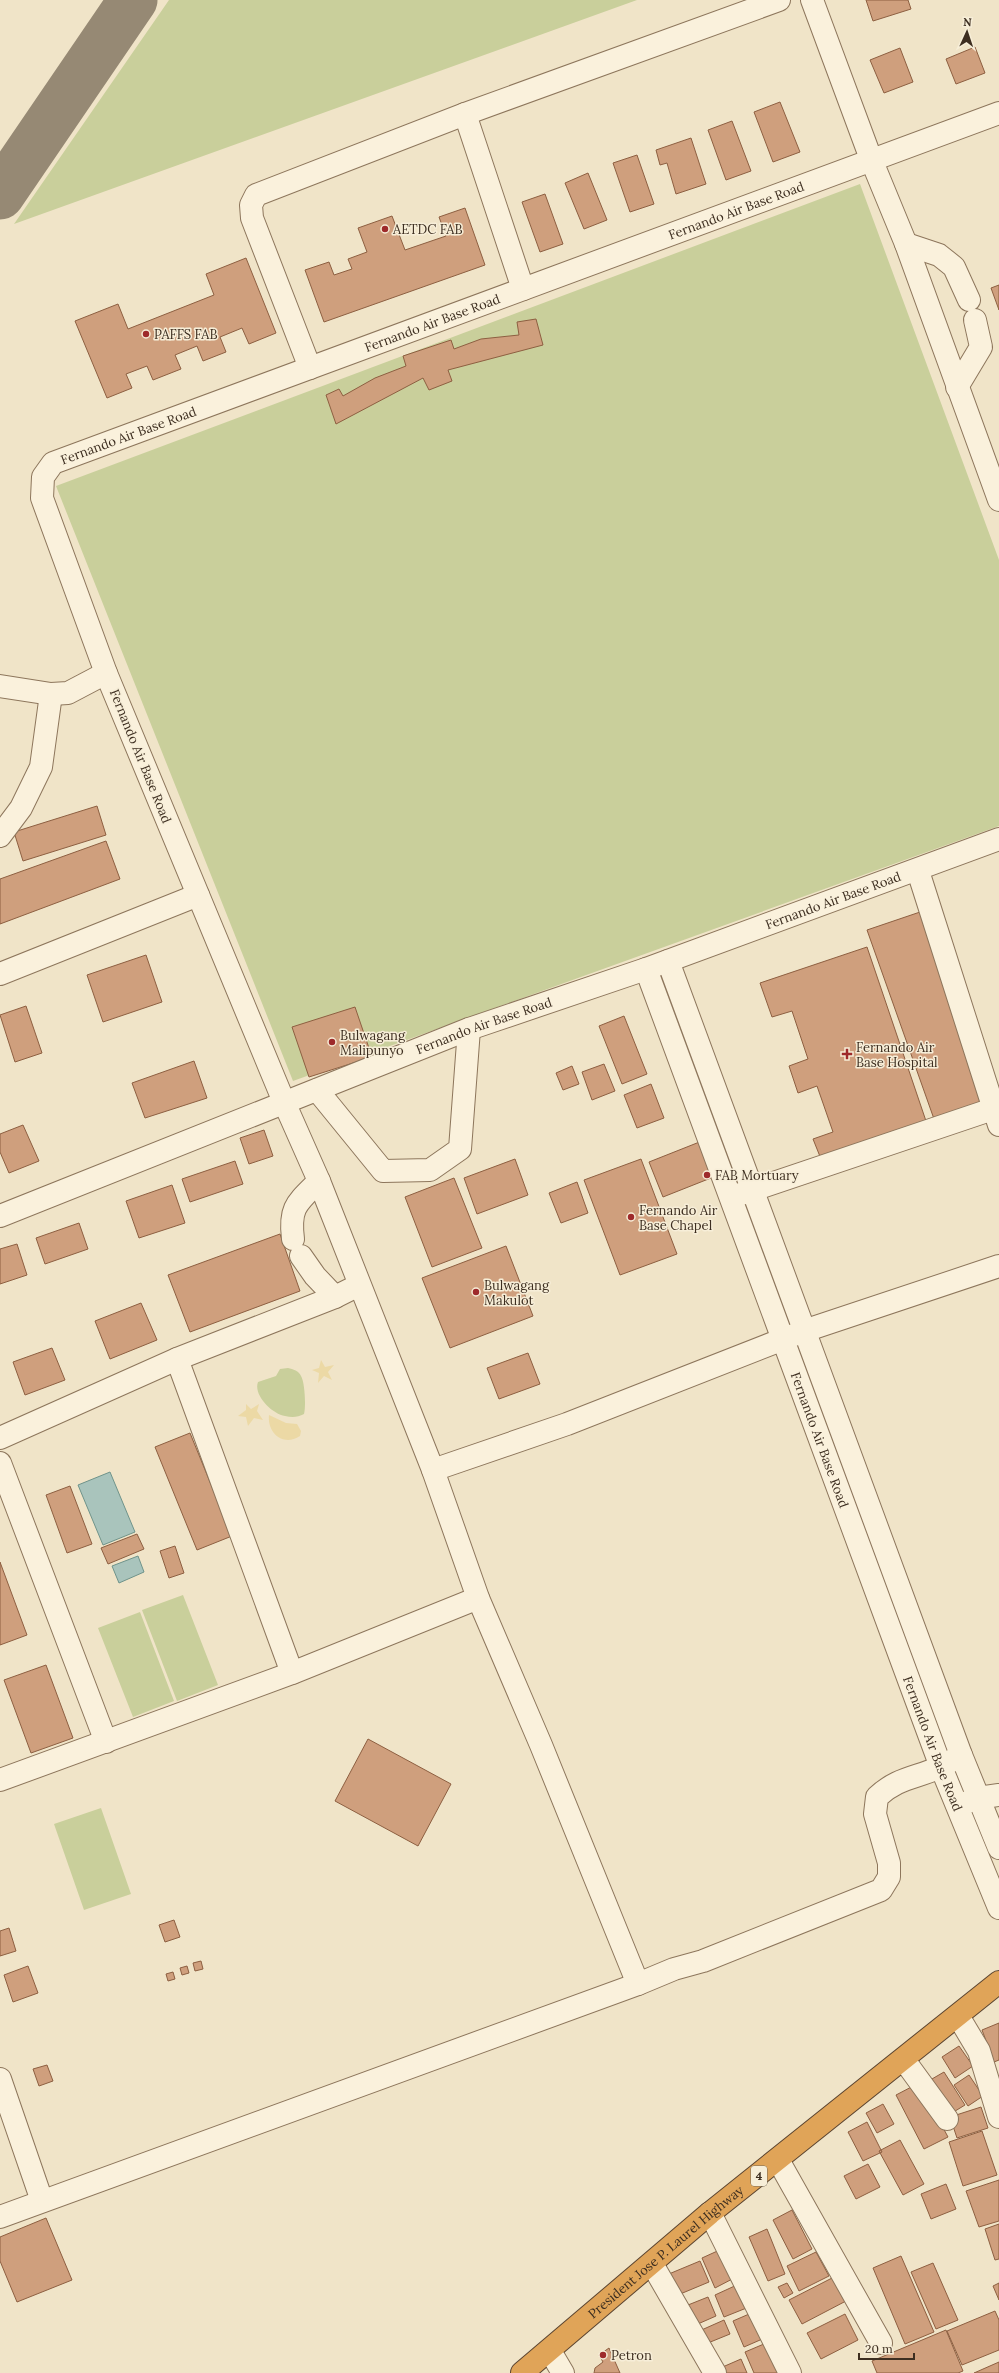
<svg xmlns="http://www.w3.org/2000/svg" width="999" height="2373" viewBox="0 0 999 2373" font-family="Lora,serif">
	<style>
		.green { fill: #c9cf9b }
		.sand { fill: #ecd9a5 }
		.water { fill: #a9c4bc; stroke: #6f938a }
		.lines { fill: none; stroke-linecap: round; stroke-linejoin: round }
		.taxiway { stroke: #968974; stroke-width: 49 }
		.building { fill: #cf9f7d; stroke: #8d5f41 }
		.minor-casing { stroke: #8d765c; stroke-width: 24 }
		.highway-casing { stroke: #5b4430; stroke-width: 24 }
		.minor { stroke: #faf1dc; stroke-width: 22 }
		.highway { stroke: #e0a458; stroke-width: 22 }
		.poi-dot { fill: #9e2a2b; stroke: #f7eed8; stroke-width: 1.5 }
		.labels { text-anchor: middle; stroke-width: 3; stroke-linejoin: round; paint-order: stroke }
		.shield { fill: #f7eed8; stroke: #756857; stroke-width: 1 }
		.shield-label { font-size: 12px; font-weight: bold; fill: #3d2e20 }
		.street-label { font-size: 13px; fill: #3d2e20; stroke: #f7eed8 }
		.poi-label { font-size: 13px; fill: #3d2e20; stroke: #f7eed8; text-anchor: start }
	</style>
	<rect width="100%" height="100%" fill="#f0e4c8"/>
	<path class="green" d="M169,0H637L14,224Z
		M860,184L999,560V826L293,1081L56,486Z
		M288,1368C293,1369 299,1371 301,1376C305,1382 306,1408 304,1414C298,1417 293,1418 285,1416C272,1414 253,1395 258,1382L276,1376L280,1369Z
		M183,1595L218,1685L177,1701L142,1610Z
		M140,1612L174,1701L133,1717L98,1628Z
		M101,1808L131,1894L84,1910L54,1824Z"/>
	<path class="sand" d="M321,1360L325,1367L334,1365L328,1372L332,1380L324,1376L318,1383L319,1373L312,1370L319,1368Z
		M246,1404L251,1409L259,1404L257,1411L263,1420L254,1418L248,1426L246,1417L238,1416L246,1410Z
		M269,1415L286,1423L297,1424L301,1431L300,1436C283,1447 267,1433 269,1415Z"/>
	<path class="water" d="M110,1472L135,1532L103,1545L78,1485Z
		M138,1556L144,1572L119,1583L112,1566Z"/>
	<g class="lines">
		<path class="taxiway" d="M0,195L133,0"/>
	</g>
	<path class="building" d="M866,0H908L911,9L873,21Z
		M975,47L985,73L956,84L946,59Z
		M900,48L913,82L884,93L870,60Z
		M780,102L800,152L773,162L754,112Z
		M732,121L751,171L726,180L708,130Z
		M691,138L706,184L676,194L667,163L660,165L656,150Z
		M637,155L654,204L630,212L613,163Z
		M588,173L607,220L584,229L565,183Z
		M545,194L563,244L540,252L522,202Z
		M465,208L485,265L324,322L305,270L329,262L334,275L352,269L348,259L367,252L358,228L392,216L405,250L446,236L439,217Z
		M246,258L276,333L249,344L242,328L220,337L226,352L203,361L197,346L175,355L181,369L153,380L147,366L126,374L132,388L107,398L75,321L118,304L128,329L214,295L206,274Z
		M999,285V310L991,288Z
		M536,319L543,345L448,370L452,381L429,390L423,378L336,424L326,395L339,389L343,396L375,378L406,366L403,356L451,340L454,349L481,339L519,335L517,322Z
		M97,806L106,835L23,861L14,832Z
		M106,841L120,879L0,924V879Z
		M923,911L990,1100L934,1119L867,930Z
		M867,947L927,1124L821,1159L813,1139L833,1132L817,1086L798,1093L789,1066L808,1059L792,1011L772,1017L760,983Z
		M146,955L162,1002L103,1022L87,975Z
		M26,1006L42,1053L15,1062L0,1015Z
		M355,1007L372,1057L309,1077L292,1027Z
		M624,1016L647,1074L622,1084L599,1026Z
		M194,1061L207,1098L145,1118L132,1083Z
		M604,1064L615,1091L592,1100L582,1072Z
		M572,1066L579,1084L563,1090L556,1073Z
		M651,1084L664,1118L637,1128L624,1095Z
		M23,1125L39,1161L9,1173L0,1152V1134Z
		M264,1130L273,1156L249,1164L240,1138Z
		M702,1141L716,1176L663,1197L649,1162Z
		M515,1159L528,1195L477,1214L464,1178Z
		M641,1159L677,1254L620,1275L584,1180Z
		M235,1161L243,1184L190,1202L182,1179Z
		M454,1178L482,1248L432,1267L405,1197Z
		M577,1182L588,1213L561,1223L549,1193Z
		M172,1185L185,1223L139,1238L126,1201Z
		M79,1223L88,1249L45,1264L36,1238Z
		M280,1234L300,1291L190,1332L168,1275Z
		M17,1244L27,1275L0,1284V1249Z
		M506,1246L533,1316L450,1348L422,1278Z
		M141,1303L157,1340L110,1359L95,1321Z
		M52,1348L65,1380L25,1395L13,1362Z
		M528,1353L540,1384L499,1399L487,1368Z
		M190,1433L232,1536L197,1550L155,1447Z
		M70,1486L92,1544L67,1553L46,1495Z
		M137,1534L144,1549L108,1564L101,1548Z
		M175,1546L184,1573L169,1578L160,1551Z
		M0,1562L27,1635L0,1645Z
		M46,1665L73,1738L31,1753L4,1680Z
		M368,1739L451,1784L418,1846L335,1801Z
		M174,1920L180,1937L165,1942L159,1925Z
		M9,1928L16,1951L0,1956V1931Z
		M201,1961L203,1969L195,1971L193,1963Z
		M28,1966L38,1993L13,2002L4,1975Z
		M187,1966L189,1973L182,1975L180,1968Z
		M173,1972L175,1979L168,1981L166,1974Z
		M999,2023V2060L994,2062L982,2030Z
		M959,2046L973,2066L955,2078L942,2057Z
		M47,2065L53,2081L39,2086L33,2069Z
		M944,2072L965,2105L947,2116L925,2083Z
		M969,2075L983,2096L968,2106L954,2085Z
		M919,2083L948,2137L924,2149L896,2095Z
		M883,2104L894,2124L877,2133L866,2113Z
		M981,2107L988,2128L957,2138L950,2117Z
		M867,2122L882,2152L863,2161L848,2132Z
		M982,2131L997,2175L963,2186L949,2142Z
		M900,2140L924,2184L903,2195L879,2151Z
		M868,2164L880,2187L856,2199L844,2176Z
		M999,2180V2221L979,2227L966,2191Z
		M946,2184L956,2209L931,2219L921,2194Z
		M792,2210L812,2249L793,2259L773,2220Z
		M46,2218L72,2280L17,2302L0,2261V2237Z
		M999,2224V2259L995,2260L985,2229Z
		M767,2229L785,2274L768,2281L749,2237Z
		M724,2248L738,2276L715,2288L702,2258Z
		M816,2252L829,2276L799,2291L787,2266Z
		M901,2256L934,2332L905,2344L873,2268Z
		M700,2261L709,2282L673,2297L664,2276Z
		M933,2263L958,2320L936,2329L911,2272Z
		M834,2277L846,2301L802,2324L789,2300Z
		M787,2283L793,2293L784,2298L778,2287Z
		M999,2283V2300L993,2286Z
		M739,2284L749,2307L724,2317L715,2295Z
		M708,2297L716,2316L691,2327L683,2307Z
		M756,2311L767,2337L744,2347L733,2321Z
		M995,2311L999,2320V2350L962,2365L947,2331Z
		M845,2314L858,2340L821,2359L807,2333Z
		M724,2320L730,2334L703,2345L697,2332Z
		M946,2330L963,2371L958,2373H877L872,2361Z
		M771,2341L785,2373H754L745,2352Z
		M609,2348L620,2373H594L595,2368L603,2362L599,2355Z
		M741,2359L747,2373H720L718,2369Z
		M999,2362V2373H974Z"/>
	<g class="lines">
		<defs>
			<g id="minor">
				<path d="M812,0L871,159L906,244L999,500"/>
				<path d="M465,114L523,289"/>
				<path d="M906,244L939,255L954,267L969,300"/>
				<path d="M310,368L252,218L251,205L256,195L465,114L779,0"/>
				<path d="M957,387L981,347L975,320"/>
				<path d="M0,686L51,694L68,693L106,673"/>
				<path d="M0,836L21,808L41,767L51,694"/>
				<path d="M918,871L999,1125"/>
				<path d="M668,961L961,1755L999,1848"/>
				<path id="s1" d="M646,969L941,1767L999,1908"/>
				<path d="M0,974L198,895"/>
				<path d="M317,1090L383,1171L430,1170L460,1149L469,1029"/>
				<path d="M738,1195L993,1109"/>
				<path id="s2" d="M0,1216L469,1029L646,969L999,839"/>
				<path d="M293,1239C289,1207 297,1203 319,1181"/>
				<path d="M301,1256L315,1276L335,1297"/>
				<path d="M177,1359L292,1673"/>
				<path d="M0,1438L177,1359L335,1297L359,1285"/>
				<path d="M0,1463L106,1742"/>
				<path d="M433,1470L567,1424L804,1331L999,1266"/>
				<path d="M0,1780L292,1673L478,1598"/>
				<path d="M965,1803L978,1798L999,1795"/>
				<path id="s3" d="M638,1984L541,1745L478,1598L433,1470L319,1181L284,1102L106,673L42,498L43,477L53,463L999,113"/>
				<path d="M958,2016L979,2051L999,2117"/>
				<path d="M904,2060L947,2119"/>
				<path d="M0,2079L42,2201"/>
				<path d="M778,2160L881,2343"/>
				<path d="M710,2213L790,2373"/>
				<path d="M0,2217L638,1984L674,1969L703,1961L881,1890L889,1877V1863L875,1814L877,1797C898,1777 918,1778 942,1766C948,1763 955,1759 961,1755"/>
				<path d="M652,2264L715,2373"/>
				<path d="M550,2351L563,2373"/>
			</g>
			<g id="highway">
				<path id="s4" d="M522,2373L710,2213L999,1982"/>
			</g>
		</defs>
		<use href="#minor" class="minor-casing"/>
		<use href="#highway" class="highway-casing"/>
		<use href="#minor" class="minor"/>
		<use href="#highway" class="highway"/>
	</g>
	<g class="poi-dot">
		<circle cx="385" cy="229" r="4"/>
		<circle cx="146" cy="334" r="4"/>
		<circle cx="332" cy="1042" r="4"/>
		<path d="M845 1048h4v4h4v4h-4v4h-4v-4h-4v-4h4z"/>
		<circle cx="707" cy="1175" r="4"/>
		<circle cx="631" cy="1217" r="4"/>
		<circle cx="476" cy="1292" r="4"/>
		<circle cx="603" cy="2355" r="4"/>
	</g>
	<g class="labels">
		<rect class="shield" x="751" y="2166" width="16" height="20" rx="3"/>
		<g class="shield-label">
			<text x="759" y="2180">4</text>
		</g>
		<g class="street-label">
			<text dy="5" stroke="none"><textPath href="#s3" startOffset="2368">Fernando Air Base Road</textPath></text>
			<text dy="5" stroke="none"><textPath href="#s3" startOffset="2044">Fernando Air Base Road</textPath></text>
			<text dy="5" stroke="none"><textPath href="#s3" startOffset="1720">Fernando Air Base Road</textPath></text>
			<text transform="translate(141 756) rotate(68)" y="5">Fernando Air Base Road</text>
			<text dy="5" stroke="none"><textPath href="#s2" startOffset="891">Fernando Air Base Road</textPath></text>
			<text dy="5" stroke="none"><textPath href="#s2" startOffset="520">Fernando Air Base Road</textPath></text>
			<text dy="5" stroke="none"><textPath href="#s1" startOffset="502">Fernando Air Base Road</textPath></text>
			<text dy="5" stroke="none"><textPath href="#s1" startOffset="826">Fernando Air Base Road</textPath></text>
			<text dy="5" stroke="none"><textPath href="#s4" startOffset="188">President Jose P. Laurel Highway</textPath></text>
		</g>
		<g class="poi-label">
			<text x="393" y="234">AETDC FAB</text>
			<text x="154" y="339">PAFFS FAB</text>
			<text x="340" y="1040">Bulwagang<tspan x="340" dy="15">Malipunyo</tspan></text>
			<text x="856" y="1052">Fernando Air<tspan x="856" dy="15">Base Hospital</tspan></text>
			<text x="715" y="1180">FAB Mortuary</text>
			<text x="639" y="1215">Fernando Air<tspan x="639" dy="15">Base Chapel</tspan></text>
			<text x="484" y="1290">Bulwagang<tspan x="484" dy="15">Makulot</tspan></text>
			<text x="611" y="2360">Petron</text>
		</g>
	</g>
	<g transform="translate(967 32) rotate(3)" stroke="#f7eed8" stroke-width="3" paint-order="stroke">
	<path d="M0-3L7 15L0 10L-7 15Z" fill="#3d2e20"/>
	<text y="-6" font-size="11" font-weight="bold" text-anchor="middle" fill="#3d2e20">N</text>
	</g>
	<path d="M859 2353v6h55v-6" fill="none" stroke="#3d2e20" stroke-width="2"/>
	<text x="865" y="2353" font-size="12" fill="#3d2e20" stroke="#f7eed8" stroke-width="3" paint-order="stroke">20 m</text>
</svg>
